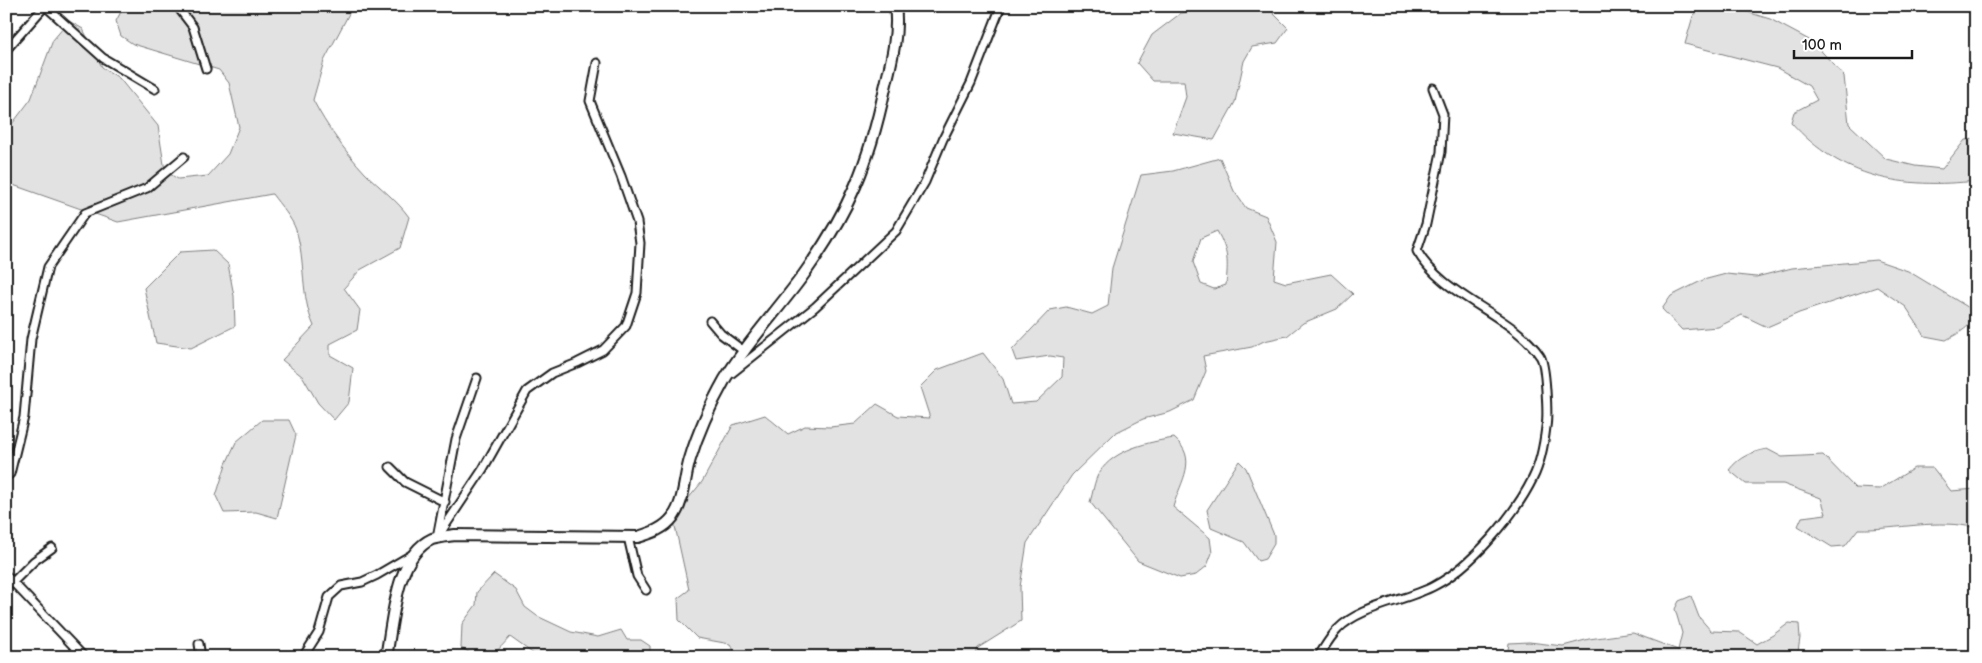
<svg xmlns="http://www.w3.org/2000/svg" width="1982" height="663" viewBox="0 0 1982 663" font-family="'Balsamiq Sans',sans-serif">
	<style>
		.green { fill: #e2e2e2; stroke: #7f7f7f; fill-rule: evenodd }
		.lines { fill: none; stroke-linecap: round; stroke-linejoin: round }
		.street-casing { stroke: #1c1c1c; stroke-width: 11 }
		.secondary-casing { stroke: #1c1c1c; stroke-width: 14 }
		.street { stroke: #fff; stroke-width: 7 }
		.secondary { stroke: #fff; stroke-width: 10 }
	</style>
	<rect width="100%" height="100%" fill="#fff"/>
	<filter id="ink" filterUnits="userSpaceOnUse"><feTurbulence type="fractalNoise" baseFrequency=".02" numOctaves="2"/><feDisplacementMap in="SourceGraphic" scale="10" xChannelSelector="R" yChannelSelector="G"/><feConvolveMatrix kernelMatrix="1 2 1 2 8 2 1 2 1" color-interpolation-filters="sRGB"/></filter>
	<g filter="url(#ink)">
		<path class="green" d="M124,6H353L324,61L313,100C327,127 344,150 365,173C380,188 397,200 409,217L400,248L360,270L344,288L360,310L357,330L330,344V355L353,368L349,402L334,420L318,403L303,377L282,360L314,326C300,296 306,261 296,230C292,218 280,205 272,194L118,222L13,185L6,189V132L31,99L53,40L69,21L83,29L102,67L119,78L158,126L165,171L178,179L208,176L228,154L239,127L229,83L219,70L133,44L121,36L116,21Z
			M1211,6H1276L1272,12L1288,28L1277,43L1252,47L1244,61L1235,102L1214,140L1173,133L1186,97L1184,81H1153L1137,63L1152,35L1181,13L1210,9Z
			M1704,6H1727L1770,19L1813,42L1844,76L1849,124L1886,159L1915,166L1942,169L1965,140L1976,139V181C1903,189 1841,179 1791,122L1794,112L1817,100L1809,86L1777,68L1685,44L1693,16Z
			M1220,158L1234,191L1246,208L1266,216L1277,242L1274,279L1286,283L1331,274L1353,294L1337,309L1303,323L1287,336L1264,341L1252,347L1203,356L1206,371L1194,400L1170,412L1143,419L1115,433L1072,475L1027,543L1020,587L1021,621L978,648L973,657H738L730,644L697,638L679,620L678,598L689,590L673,517L702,482L733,425L765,415L788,434L805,426L830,427L855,424L877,404L898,416L930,418L920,387L937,370L983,353L1003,379L1011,404L1036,402L1062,377L1063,358L1050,356L1016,361L1012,350L1050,310L1066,307L1092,314L1108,306L1112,268L1141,175L1173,171ZM1217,231C1229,253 1228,261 1226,285L1214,289L1201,284L1193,262L1201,238Z
			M213,250L228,264L234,296L235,326L191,348L156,343L144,288L180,252Z
			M1876,260L1908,271L1976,312C1974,326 1957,334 1946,340L1925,336L1906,307L1877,287L1799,313L1767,327L1742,315L1718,327L1682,330L1662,309L1671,296L1703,280L1726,274L1756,277L1792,268Z
			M262,420H289L296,435L277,518L256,512L224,513L216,496L226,464L236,442Z
			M1174,438C1199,459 1181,480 1173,507L1210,538L1212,553L1207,566L1196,575L1180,578L1138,561L1090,502C1093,493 1094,481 1099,473C1114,449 1149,442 1174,438Z
			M1767,449L1782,457L1823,455L1855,488L1880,489L1914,468H1933L1951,491L1976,489V528C1937,518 1898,530 1858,529L1845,546L1832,547L1798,526L1802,517L1826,514L1821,498L1783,484H1746L1729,470C1739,457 1751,452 1767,449Z
			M1239,461L1246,468L1274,535V544L1265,559L1258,561L1244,542L1211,528L1207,510Z
			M494,574L516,590L525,607L537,616L571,632L598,637L621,630L627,640H641L650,646V657H538L510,637C492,657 487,663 461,648L462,624L476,605L477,592Z
			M1691,596L1699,617L1711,631L1739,632L1757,644L1773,635L1789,623L1799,624L1800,638L1798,652L1831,656L1886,653L1893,657H1507L1509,643L1529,642L1563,646L1589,639L1633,633L1678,650L1682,633L1675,609L1679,601Z"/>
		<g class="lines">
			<defs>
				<path id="street" d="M45,6L103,58L155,89
					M177,6L193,27L206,69
					M6,50L45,6
					M710,321L721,334L745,352
					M732,373L815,307L896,231L925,182L943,139L971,83L1001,6
					M477,378L456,439L437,538L483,469L527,391L552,373L577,363L603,350L626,326L637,293L640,243L637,222L621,176L590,101L597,63
					M390,467L405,482L445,502
					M6,476L10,474L24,417L31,339L48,267L85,213L147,188L184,157
					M628,537L637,576L646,590
					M6,575L84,657
					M13,582L34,561L52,548
					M199,644L201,657
					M303,657L319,632L329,597L341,586L362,582L377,575L413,554
					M1318,657C1324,648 1330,637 1338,629C1360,606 1406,601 1434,586C1471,567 1515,515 1533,478C1541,462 1544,444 1546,427C1548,416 1546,364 1540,356C1513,315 1442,296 1417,251L1426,224L1441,152L1443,114L1433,88"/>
				<path id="secondary" d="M386,657C393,622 395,556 432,539C439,537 448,536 455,535L638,537C651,533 664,529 673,517C685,500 684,478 690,459C698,432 711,404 725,379C747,342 779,309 804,274C849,211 869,164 885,88C891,63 899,33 895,6"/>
			</defs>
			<use href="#street" class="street-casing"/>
			<use href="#secondary" class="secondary-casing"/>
			<use href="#street" class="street"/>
			<use href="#secondary" class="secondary"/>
		</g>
	</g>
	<rect width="1982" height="663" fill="none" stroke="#fff" stroke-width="25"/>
	<rect x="12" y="12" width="1957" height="638" fill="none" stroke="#1c1c1c" stroke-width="2" filter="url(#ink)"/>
	<path d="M1794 50v8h118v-8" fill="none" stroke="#1c1c1c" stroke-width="2.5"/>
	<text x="1802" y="50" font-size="15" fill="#1c1c1c" stroke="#ffffff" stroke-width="4" paint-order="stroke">100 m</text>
</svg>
